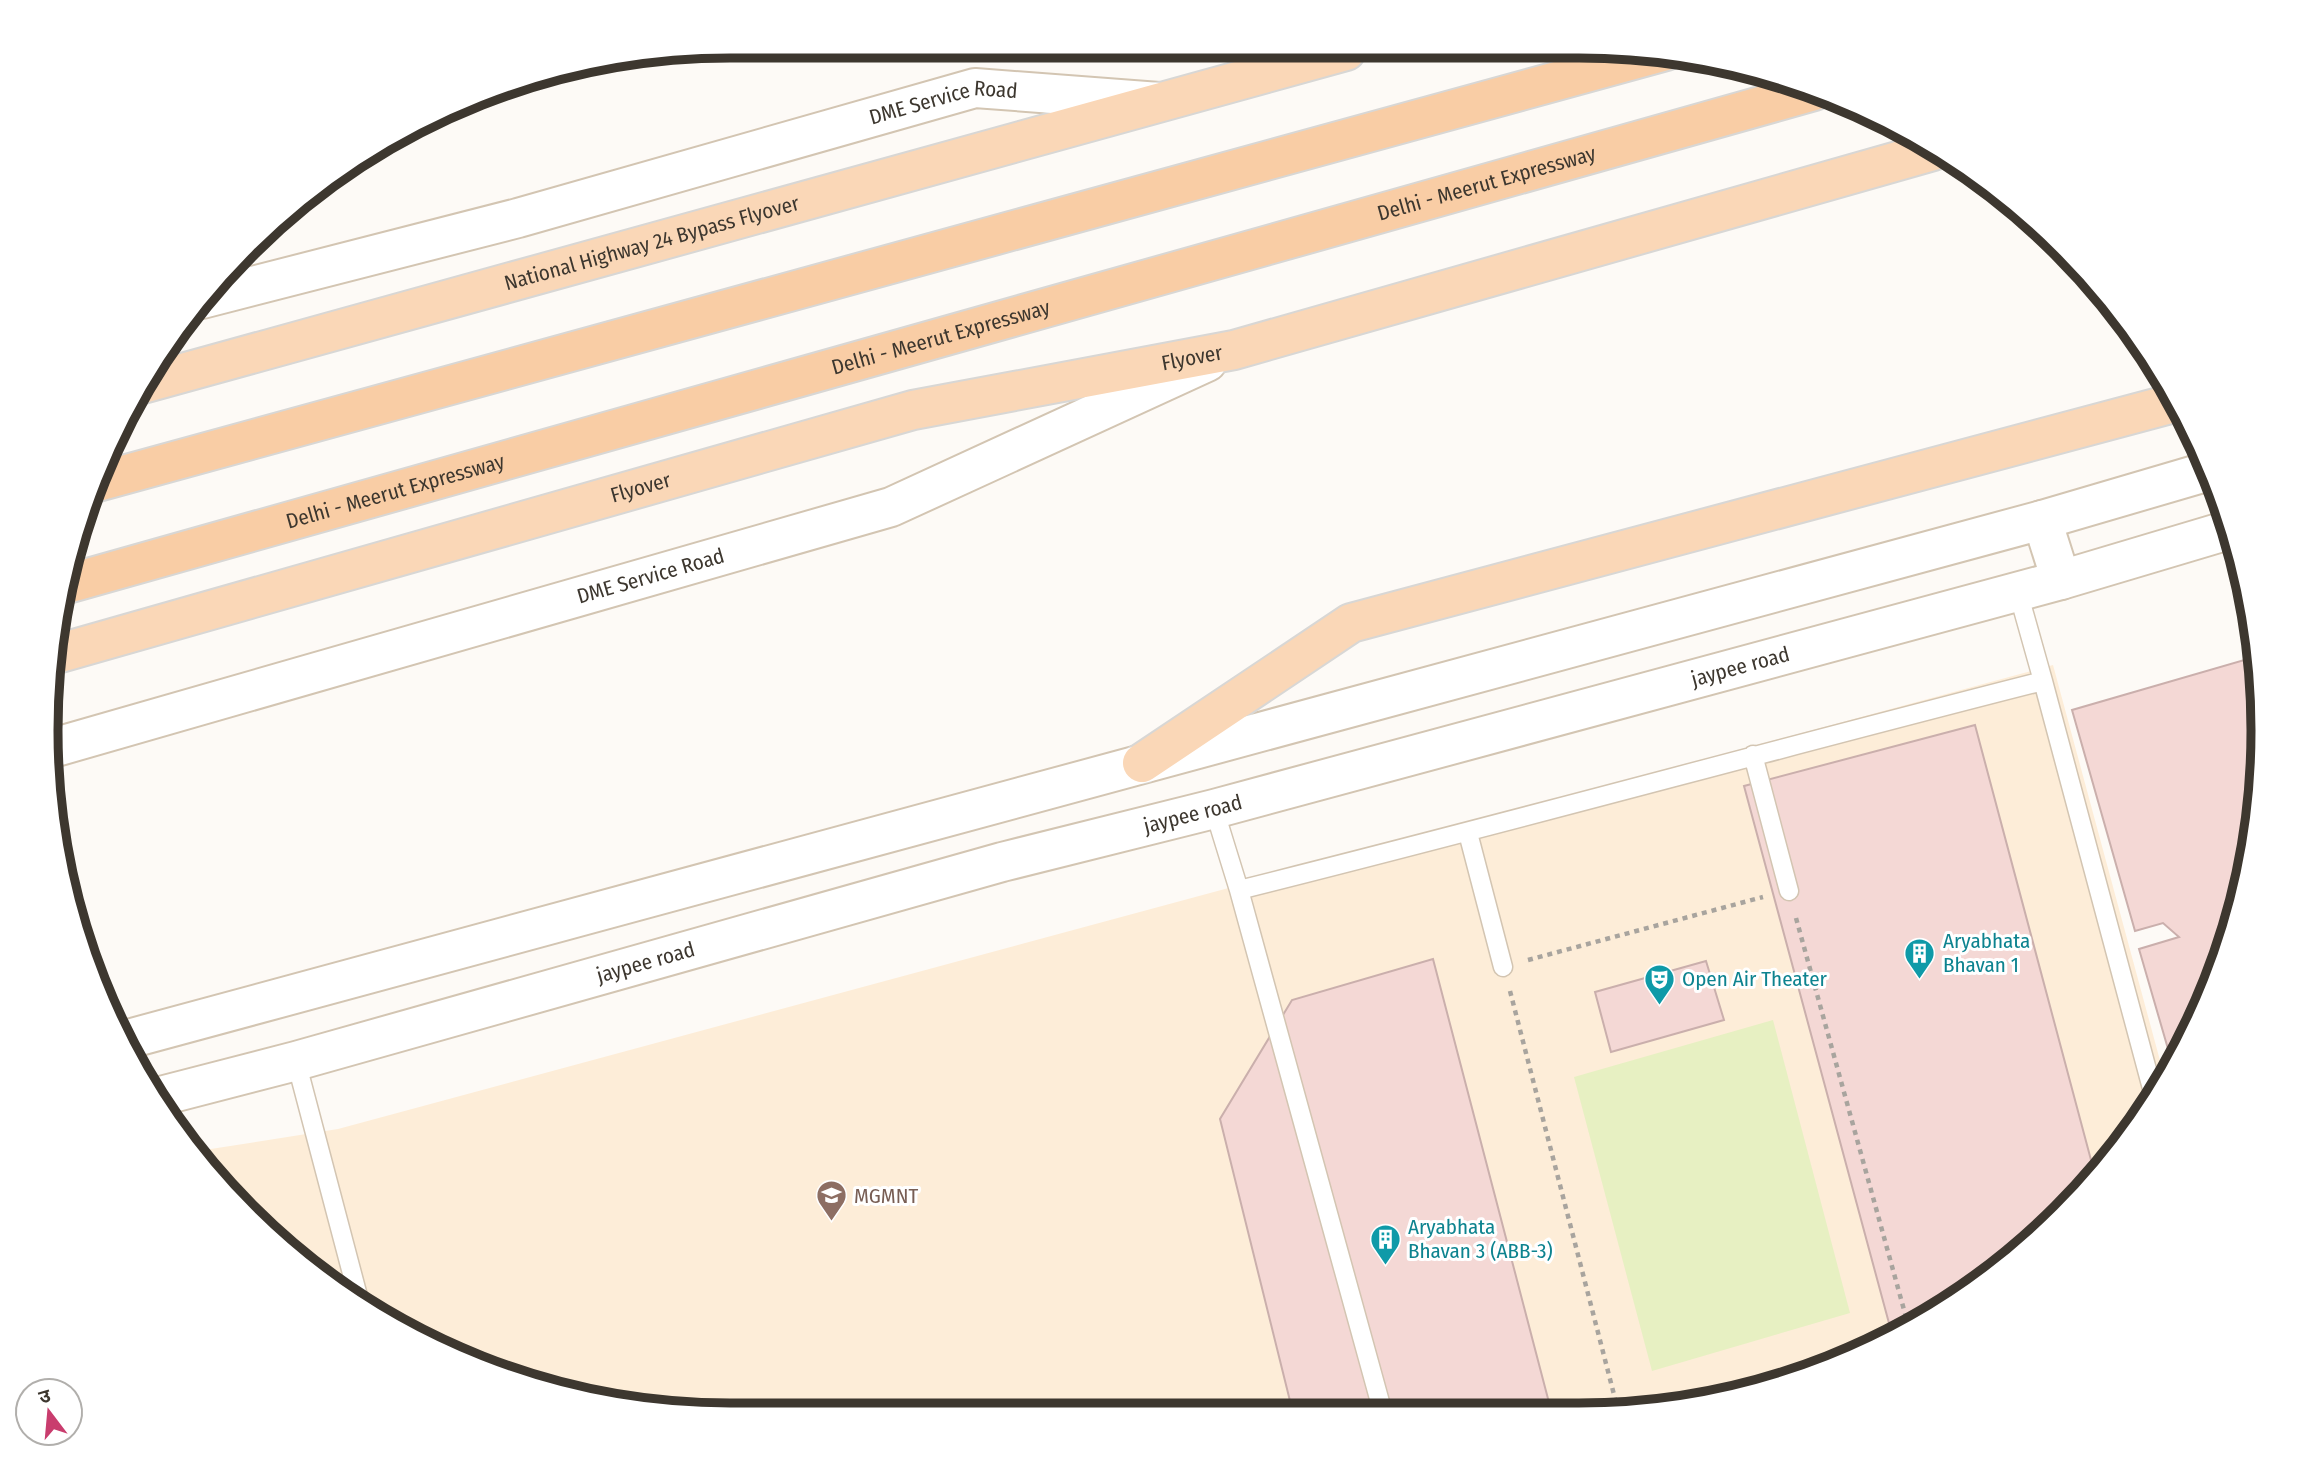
<svg xmlns="http://www.w3.org/2000/svg" width="2309" height="1461" viewBox="0 0 2309 1461" font-family="'Fira Sans Condensed','Noto Sans Devanagari',sans-serif">
	<style>
		.built { fill: #fdedd8 }
		.green { fill: #e7f0c2 }
		.building { fill: #f4d8d5; stroke: #caafac; stroke-width: 2 }
		.lines { fill: none; stroke-linecap: round; stroke-linejoin: round }
		.service-casing { stroke: #d3c5b2; stroke-width: 21 }
		.tertiary-casing { stroke: #d3c5b2; stroke-width: 42 }
		.trunk-casing { stroke: #d8d7d5; stroke-width: 42 }
		.motorway-casing { stroke: #d8d7d5; stroke-width: 42 }
		.path { stroke: #a8a49e; stroke-width: 4.5; stroke-dasharray: 5 5; stroke-linecap: butt }
		.service { stroke: #fff; stroke-width: 18 }
		.tertiary { stroke: #fff; stroke-width: 38 }
		.trunk { stroke: #fad7b7; stroke-width: 38 }
		.motorway { stroke: #f9cda5; stroke-width: 38 }
		.labels { text-anchor: middle; stroke-width: 6; stroke-linejoin: round; paint-order: stroke }
		.street-label { font-size: 21px; fill: #3d372f; stroke: #fff }
		.culture-label { font-size: 21px; fill: #0d838f; stroke: #fff; text-anchor: start }
		.education-label { font-size: 21px; fill: #785e54; stroke: #fff; text-anchor: start }
		.rim { fill: none; stroke: #3d372f; stroke-width: 9 }
	</style>
	<rect width="100%" height="100%" fill="#fdfaf6"/>
	<path class="built" d="M2053,665L2165,1079L2122,1148L1996,1274L1882,1345L1756,1392L1624,1414L641,1410L469,1364L313,1274L198,1151L338,1129Z"/>
	<path class="green" d="M1773,1020L1850,1313L1652,1371L1574,1077Z"/>
	<path class="building" d="M2258,656L2262,776L2240,908L2193,1034L2173,1066L2139,949L2179,937L2163,923L2135,931L2072,710Z
		M1975,725L2095,1175L1996,1274L1893,1338L1744,786Z
		M1433,959L1552,1414L1293,1413L1220,1119L1292,1000Z
		M1706,961L1724,1020L1611,1052L1595,992Z"/>
	<g class="lines">
		<defs>
			<path id="service" d="M2018,592L2043,681
				M1753,755L1789,891
				M1214,809L1239,890
				M1468,833L1503,967
				M296,1061L359,1300
				M1383,1413L1239,890C1508,823 1775,749 2043,681L2154,1096"/>
			<g id="tertiary">
				<path id="s1" d="M202,299L518,218L975,88L1159,102"/>
				<path d="M2042,520L2061,580"/>
				<path id="s2" d="M49,749L891,507L1207,362"/>
				<path d="M121,1041L2042,520L2209,471"/>
				<path id="s3" d="M153,1098L296,1061L1002,862L1214,809L2061,580L2232,529"/>
			</g>
			<g id="trunk">
				<path id="s4" d="M139,385L1346,51"/>
				<path id="s5" d="M53,655L913,410L1234,350L1933,151"/>
				<path d="M1142,763L1351,623L2178,402"/>
			</g>
			<g id="motorway">
				<path d="M94,483L1666,51"/>
				<path id="s6" d="M67,584L1814,91"/>
			</g>
		</defs>
		<use href="#service" class="service-casing"/>
		<use href="#tertiary" class="tertiary-casing"/>
		<use href="#trunk" class="trunk-casing"/>
		<use href="#motorway" class="motorway-casing"/>
		<path class="path" d="M1796,918L1909,1328
			M1528,960L1763,897
			M1510,991L1619,1414"/>
		<use href="#service" class="service"/>
		<use href="#tertiary" class="tertiary"/>
		<use href="#trunk" class="trunk"/>
		<use href="#motorway" class="motorway"/>
	</g>
	<defs>
		<symbol id="building-pin" viewBox="-11 -11 22 30"><path d="M0 17L-7.5 6A9.5 9.5 0 1 1 7.5 6Z" fill="#0f9aa8" stroke="#fff"/><path d="M-4-6H4V6H1V3H-1V6H-4ZM-2.5-4.3h1.7v1.8h-1.7ZM.8-4.3h1.7v1.8H.8ZM-2.5-1h1.7V.8h-1.7ZM.8-1h1.7V.8H.8Z" fill="#fff"/></symbol>
		<symbol id="theatre-pin" viewBox="-11 -11 22 30"><path d="M0 17L-7.5 6A9.5 9.5 0 1 1 7.5 6Z" fill="#0f9aa8" stroke="#fff"/><path d="M-5-5.5Q0-4 5-5.5V0Q5 5 0 6Q-5 5-5 0ZM-3.3-2.5H-1v1.5H-3.3ZM1-2.5H3.3v1.5H1ZM-2.8 1Q0 5.5 2.8 1Z" fill="#fff"/></symbol>
		<symbol id="university-pin" viewBox="-11 -11 22 30"><path d="M0 17L-7.5 6A9.5 9.5 0 1 1 7.5 6Z" fill="#8d6e63" stroke="#fff"/><path d="M0-5L7-2L0 1L-7-2ZM-4 1L0 2.5L4 1V4Q0 6-4 4Z" fill="#fff"/></symbol>
	</defs>
	<g fill-rule="evenodd">
		<use href="#building-pin" x="1902" y="936" width="35" height="47"/>
		<use href="#theatre-pin" x="1642" y="962" width="35" height="47"/>
		<use href="#university-pin" x="814" y="1178" width="35" height="47"/>
		<use href="#building-pin" x="1368" y="1222" width="35" height="47"/>
	</g>
	<g class="labels">
		<g class="street-label">
			<text dy="7" stroke="none"><textPath href="#s1" startOffset="768">DME Service Road</textPath></text>
			<text dy="7" stroke="none"><textPath href="#s6" startOffset="1475">Delhi - Meerut Expressway</textPath></text>
			<text dy="7" stroke="none"><textPath href="#s4" startOffset="532">National Highway 24 Bypass Flyover</textPath></text>
			<text dy="7" stroke="none"><textPath href="#s6" startOffset="908">Delhi - Meerut Expressway</textPath></text>
			<text dy="7" stroke="none"><textPath href="#s5" startOffset="1178">Flyover</textPath></text>
			<text dy="7" stroke="none"><textPath href="#s5" startOffset="611">Flyover</textPath></text>
			<text dy="7" stroke="none"><textPath href="#s6" startOffset="341">Delhi - Meerut Expressway</textPath></text>
			<text dy="7" stroke="none"><textPath href="#s2" startOffset="626">DME Service Road</textPath></text>
			<text dy="7" stroke="none"><textPath href="#s3" startOffset="1645">jaypee road</textPath></text>
			<text dy="7" stroke="none"><textPath href="#s3" startOffset="1078">jaypee road</textPath></text>
			<text dy="7" stroke="none"><textPath href="#s3" startOffset="511">jaypee road</textPath></text>
		</g>
		<g class="culture-label">
			<text x="1943" y="948">Aryabhata<tspan x="1943" dy="24">Bhavan 1</tspan></text>
			<text x="1682" y="986">Open Air Theater</text>
			<text x="1408" y="1234">Aryabhata<tspan x="1408" dy="24">Bhavan 3 (ABB-3)</tspan></text>
		</g>
		<g class="education-label">
			<text x="854" y="1203">MGMNT</text>
		</g>
	</g>
	<path d="M0 0H2309V1461H0ZM730 58H1579A672 672 0 0 1 2251 730V731A672 672 0 0 1 1579 1403H730A672 672 0 0 1 58 731V730A672 672 0 0 1 730 58Z" fill="#fff" fill-rule="evenodd"/>
	<path class="rim" d="M730 58H1579A672 672 0 0 1 2251 730V731A672 672 0 0 1 1579 1403H730A672 672 0 0 1 58 731V730A672 672 0 0 1 730 58Z"/>
	<g transform="translate(49 1412) rotate(344)"><circle r="33" fill="#ffffff" stroke="#b1afac" stroke-width="2"/>
	<path d="M0-5L12 26L0 18L-12 26Z" fill="#c93d6e"/>
	<text y="-10" font-size="19" font-weight="bold" text-anchor="middle" fill="#3d372f">उ</text>
	</g>
</svg>
